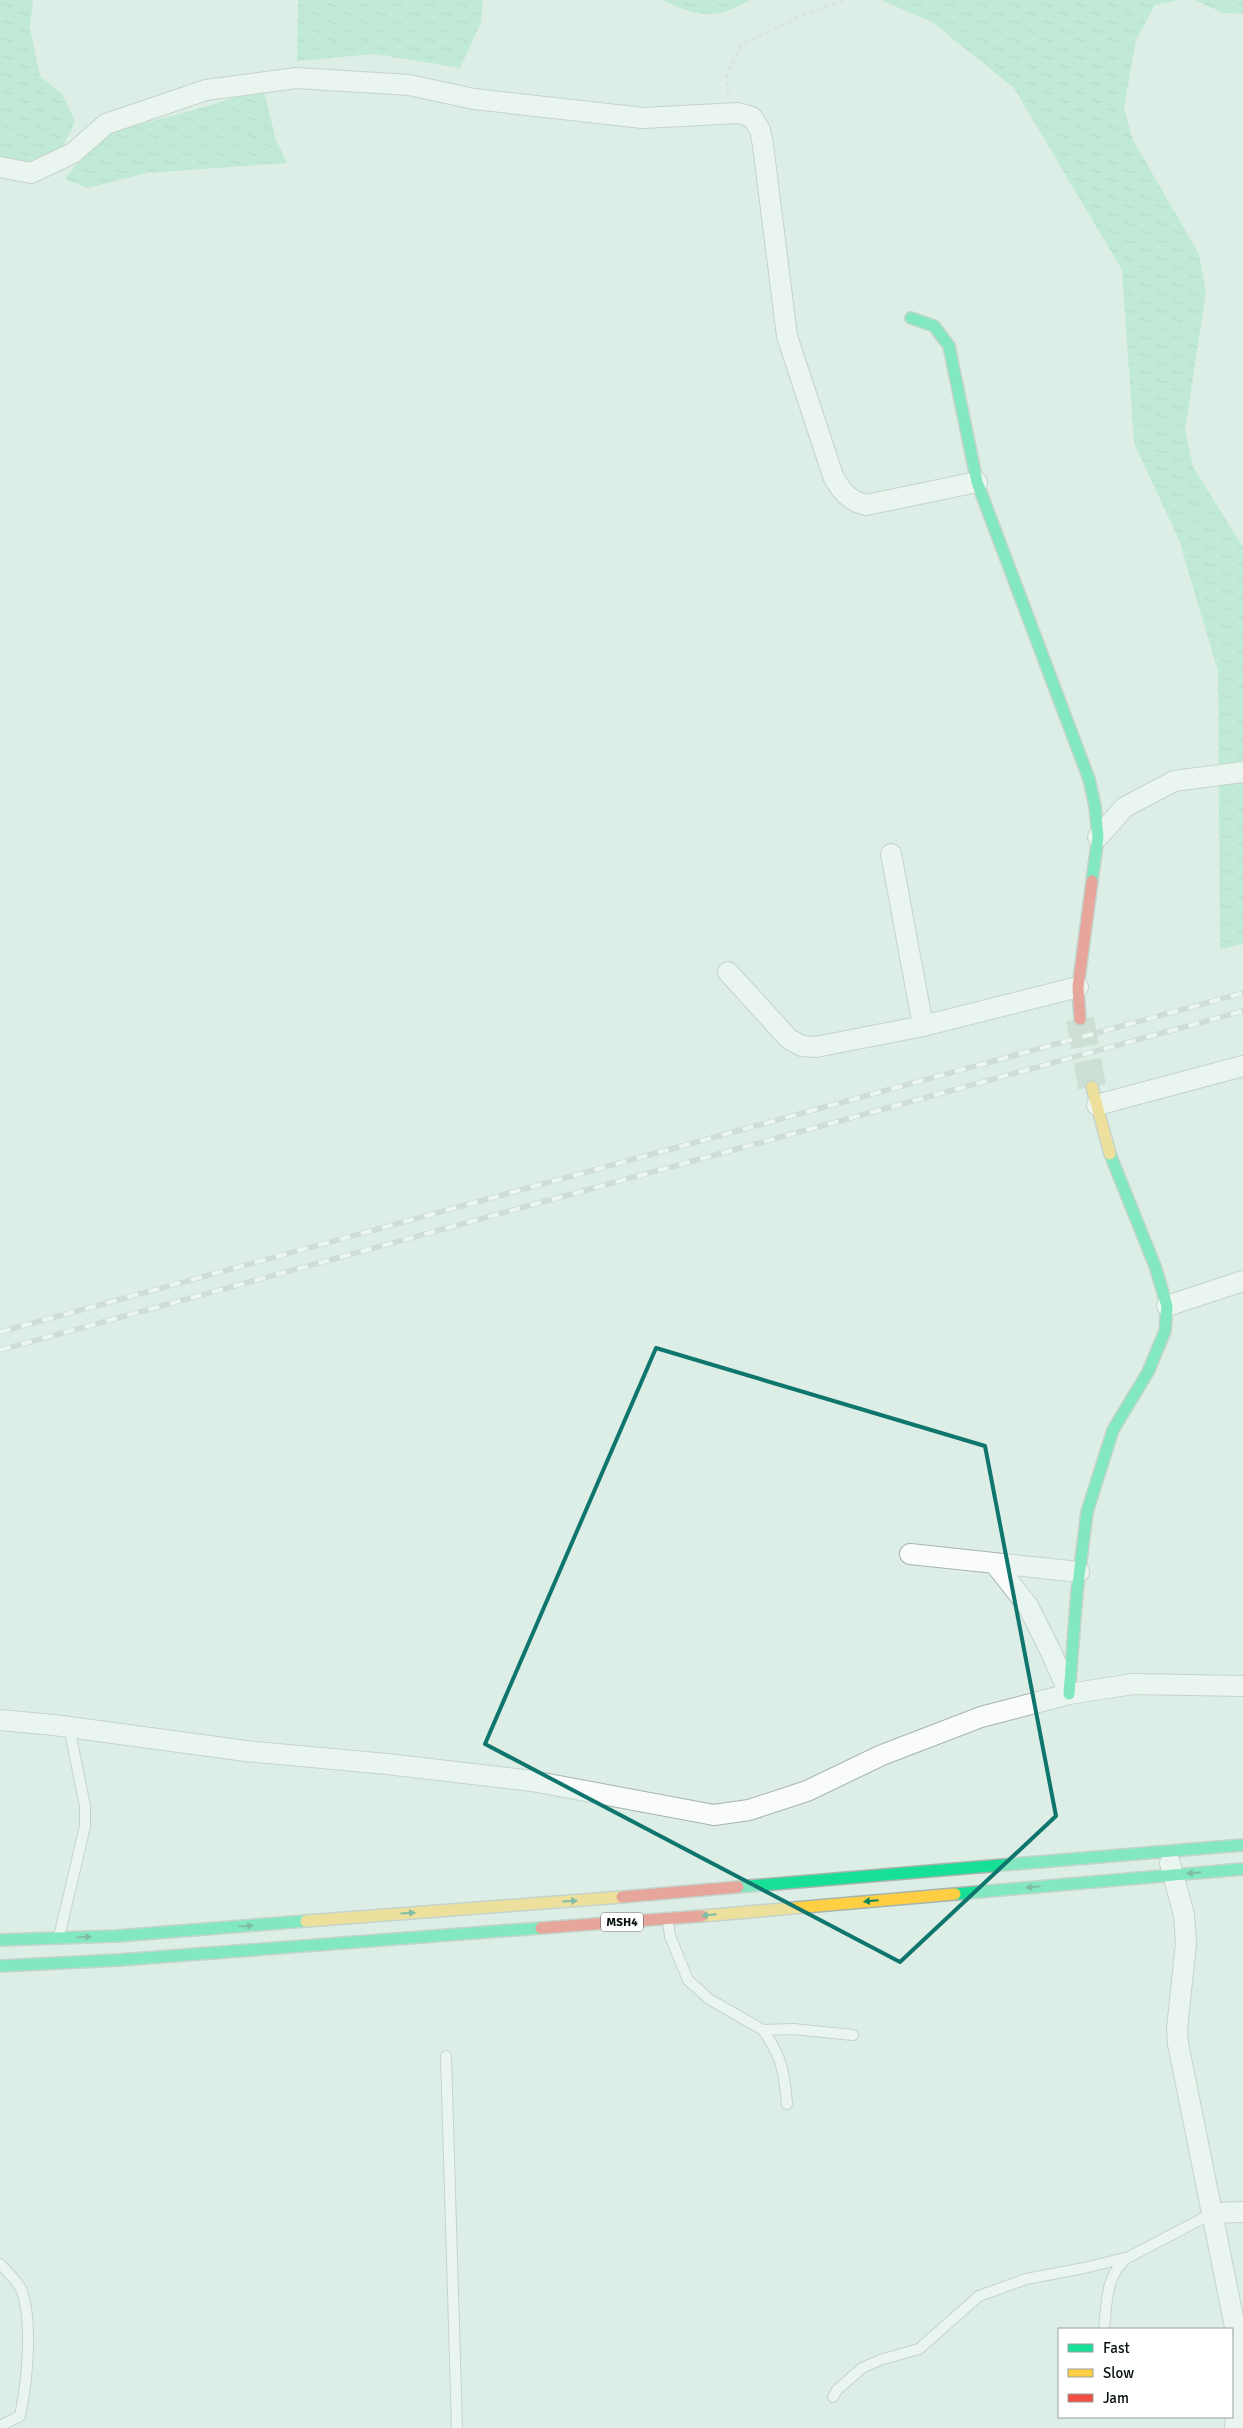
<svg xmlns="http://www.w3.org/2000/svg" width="1243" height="2428" viewBox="0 0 1243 2428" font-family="Signika,sans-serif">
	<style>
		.water { fill: url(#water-ripples) }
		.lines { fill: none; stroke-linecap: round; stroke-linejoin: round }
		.secondary-tunnel { stroke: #bccdc4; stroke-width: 28; stroke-dasharray: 28 14; stroke-linecap: butt }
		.lane-casing { stroke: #a6b4ad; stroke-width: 12 }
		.street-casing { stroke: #a6b4ad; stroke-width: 22 }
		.fast-casing { stroke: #a6b4ad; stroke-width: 14 }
		.slow-casing { stroke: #a6b4ad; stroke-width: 14 }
		.jam-casing { stroke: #a6b4ad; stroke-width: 14 }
		.path { stroke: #d4dad7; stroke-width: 3; stroke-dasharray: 4 4; stroke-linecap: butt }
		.lane { stroke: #fafcfb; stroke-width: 10 }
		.street { stroke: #fafcfb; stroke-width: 20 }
		.fast { stroke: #16e098; stroke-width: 11 }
		.slow { stroke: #ffcf43; stroke-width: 11 }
		.jam { stroke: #f24e42; stroke-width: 11 }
		.rail-casing { stroke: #c2c7c5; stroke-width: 5.5 }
		.rail { stroke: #fff; stroke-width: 4; stroke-dasharray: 11; stroke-linecap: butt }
		.oneway { fill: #0e8259 }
		.marked { fill: none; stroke: #0f766e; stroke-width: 4; stroke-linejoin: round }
		.labels { text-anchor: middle; stroke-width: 5; stroke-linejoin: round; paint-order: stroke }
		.shield { fill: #fff; stroke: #505854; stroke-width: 1 }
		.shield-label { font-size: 12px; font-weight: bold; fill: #05100b }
	</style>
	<defs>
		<pattern id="water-ripples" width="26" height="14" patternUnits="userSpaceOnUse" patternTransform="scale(1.25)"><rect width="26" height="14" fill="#a0e3c6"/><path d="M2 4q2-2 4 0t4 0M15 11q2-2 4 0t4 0" fill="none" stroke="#88c2a9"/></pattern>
	</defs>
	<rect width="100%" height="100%" fill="#dceee5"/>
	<path class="water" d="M0,0H33L30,28L40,76L63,95L75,122L63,146L32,167L0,159Z
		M298,0H483L481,22L460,68L374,54L297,61Z
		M663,0H750C717,20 696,17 663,0Z
		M881,0H1180L1155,5L1136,40L1124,108L1133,140L1199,254L1206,292L1185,430L1193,467L1243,547V944L1220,949L1218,671L1179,540L1134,443L1122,270L1014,88L932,22Z
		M1194,0H1243V14L1224,13Z
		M263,88L276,140L287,163L146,173L88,188L65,179L93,145L109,133L215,104Z"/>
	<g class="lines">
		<path class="secondary-tunnel" d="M1080,1019L1092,1087"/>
		<defs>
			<path id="lane" d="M668,1921L670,1936L688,1980L709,1999L763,2030L793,2029L853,2035
				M59,1937L85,1826V1806L69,1727
				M763,2030C782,2058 784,2070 787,2104
				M446,2056L457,2428
				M0,2264C7,2271 18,2282 22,2291C33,2325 27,2382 20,2416L0,2426
				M1104,2329C1107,2304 1105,2277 1126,2259
				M833,2397L837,2390L862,2368L880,2360L919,2349L979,2296L1026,2279L1084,2268L1129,2257L1213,2213"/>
			<path id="street" d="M0,167L31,173L73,153L106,124L206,90L296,78L409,85L474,99L643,118L738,113L752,117L760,130L763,145L787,336L833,476C841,491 849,501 866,505L977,482
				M1098,837L1125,807L1174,781L1243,772
				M891,854L923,1026
				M728,972L789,1039L802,1046L816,1047L923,1026L1078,987
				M1097,1105L1243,1066
				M1167,1306L1243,1281
				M910,1554L1079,1572
				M995,1564L1028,1606L1051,1652L1068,1691
				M0,1720L54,1725L246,1751L387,1764L532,1781L714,1815L749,1810L807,1791L882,1755L981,1717L1069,1694L1133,1684L1243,1686
				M1170,1863L1184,1915L1186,1943L1177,2029L1178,2044L1238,2342L1240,2370L1235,2428
				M1213,2213L1243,2212"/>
			<path id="fast" d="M911,318L934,326L949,346L977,482L1089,779L1095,806L1098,837L1092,881
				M1069,1694L1077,1592L1087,1512L1113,1430L1148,1372L1165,1331L1167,1306L1155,1266L1110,1154
				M738,1887L1243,1845
				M955,1894L1243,1869
				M0,1940L117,1936L306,1921
				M0,1966L119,1960L541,1928"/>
			<path id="slow" d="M1092,1087L1110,1154
				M702,1916L955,1894
				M306,1921L622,1897"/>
			<path id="jam" d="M1080,1019L1078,987L1092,881
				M622,1897L738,1887
				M541,1928L702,1916"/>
		</defs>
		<use href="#lane" class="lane-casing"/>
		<use href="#street" class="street-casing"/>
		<use href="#fast" class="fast-casing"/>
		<use href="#slow" class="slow-casing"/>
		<use href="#jam" class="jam-casing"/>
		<path class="path" d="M728,94L727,75L741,45L802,15L843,0"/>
		<use href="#lane" class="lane"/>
		<use href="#street" class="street"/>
		<use href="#fast" class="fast"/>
		<use href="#slow" class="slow"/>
		<use href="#jam" class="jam"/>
		<defs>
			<path id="rail" d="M0,1332L1243,993
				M0,1350L1243,1011"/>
		</defs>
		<use href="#rail" class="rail-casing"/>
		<use href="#rail" class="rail"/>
	</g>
	<defs><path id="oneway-solid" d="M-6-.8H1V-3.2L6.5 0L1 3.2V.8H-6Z" transform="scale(1.25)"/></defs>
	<g class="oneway">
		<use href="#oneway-solid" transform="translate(1194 1873) rotate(175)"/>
		<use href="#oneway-solid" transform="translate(1033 1887) rotate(175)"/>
		<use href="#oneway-solid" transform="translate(570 1901) rotate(-4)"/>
		<use href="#oneway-solid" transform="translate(871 1901) rotate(175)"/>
		<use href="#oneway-solid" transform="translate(408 1913) rotate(-4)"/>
		<use href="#oneway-solid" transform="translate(709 1915) rotate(175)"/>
		<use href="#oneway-solid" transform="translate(246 1926) rotate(-4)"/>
		<use href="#oneway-solid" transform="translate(84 1937) rotate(-2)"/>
	</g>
	<path d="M0 0H1243V2428H0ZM656,1348L985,1446L1056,1816L900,1962L485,1744Z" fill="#dceee5" fill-opacity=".55" fill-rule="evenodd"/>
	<path class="marked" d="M656,1348L985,1446L1056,1816L900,1962L485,1744Z"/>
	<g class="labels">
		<rect class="shield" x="601" y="1912.5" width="42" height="19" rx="4"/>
		<g class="shield-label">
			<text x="622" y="1926">MSH4</text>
		</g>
	</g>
	<rect x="1058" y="2328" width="175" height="90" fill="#ffffff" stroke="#9b9f9d"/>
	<rect x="1068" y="2344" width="25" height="8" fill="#16e098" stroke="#9b9f9d"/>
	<text x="1103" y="2353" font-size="15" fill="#05100b">Fast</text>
	<rect x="1068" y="2369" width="25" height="8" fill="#ffcf43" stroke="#9b9f9d"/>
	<text x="1103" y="2378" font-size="15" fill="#05100b">Slow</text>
	<rect x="1068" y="2394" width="25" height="8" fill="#f24e42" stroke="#9b9f9d"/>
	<text x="1103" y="2403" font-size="15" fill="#05100b">Jam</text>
</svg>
